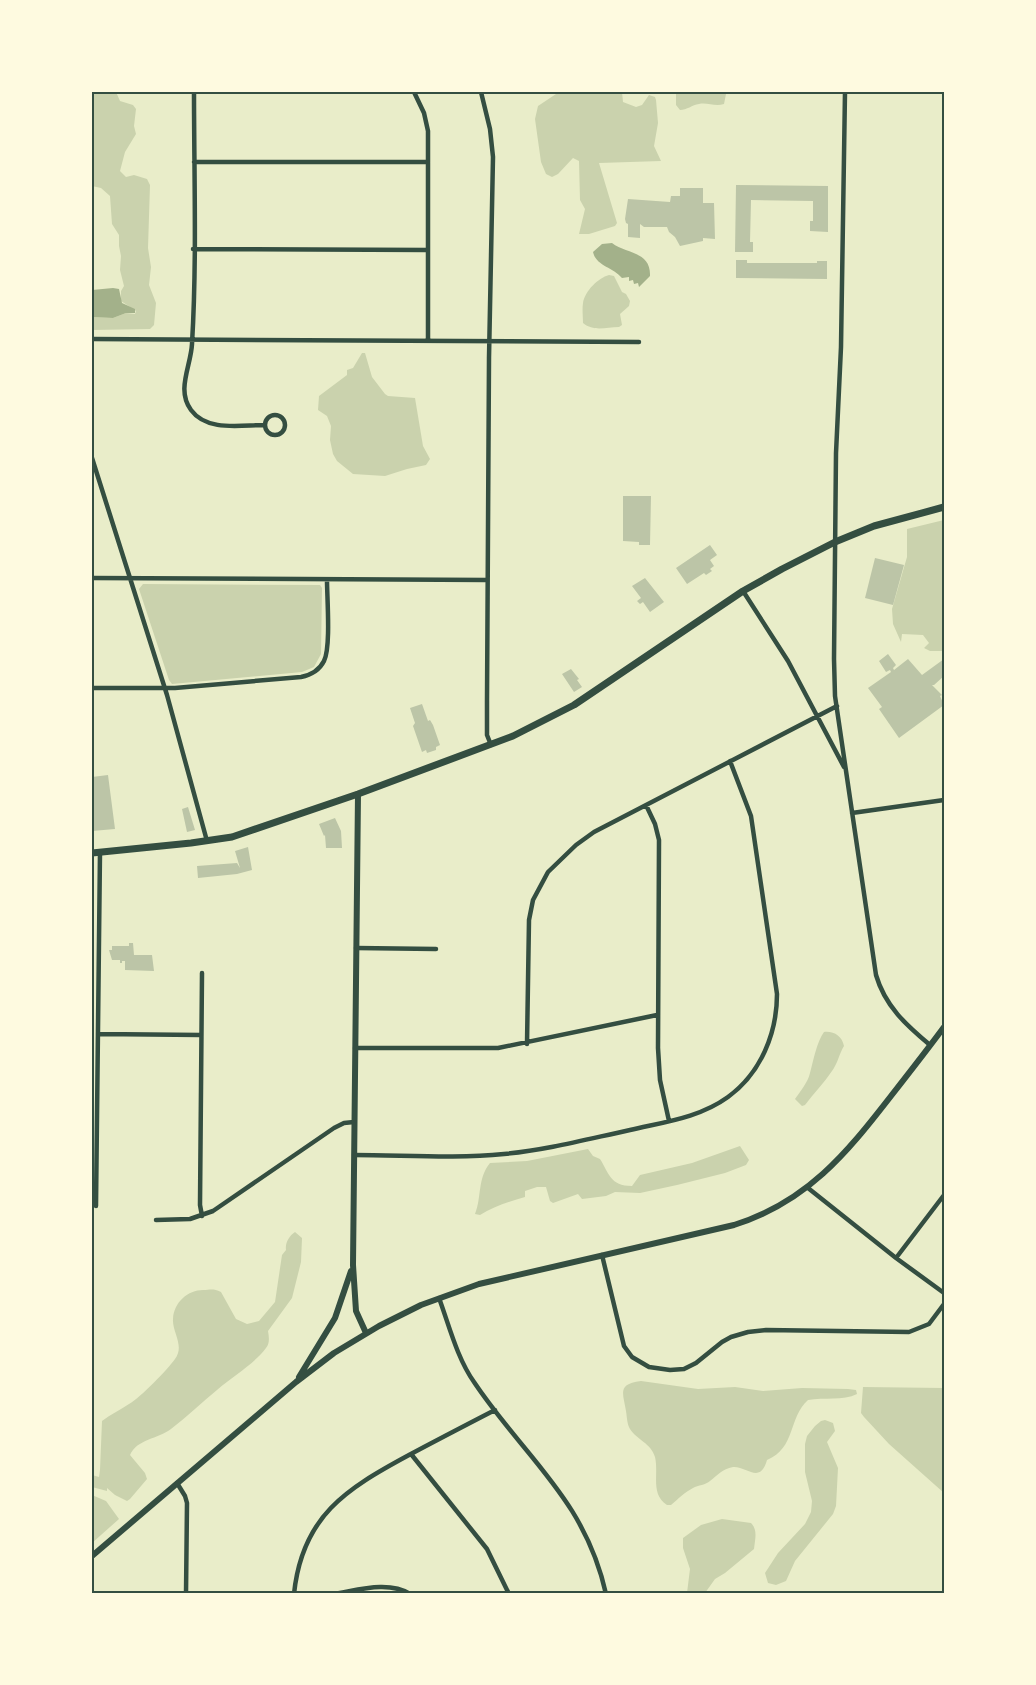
<svg xmlns="http://www.w3.org/2000/svg" width="1036" height="1685" viewBox="0 0 1036 1685" font-family="'PT Serif',serif">
	<style>
		.green { fill: #cad2ad }
		.water { fill: #a3b18a }
		.building { fill: #bcc5a7 }
		.lines { fill: none; stroke-linecap: round; stroke-linejoin: round }
		.minor { stroke: #344e41; stroke-width: 4.5 }
		.tertiary { stroke: #344e41; stroke-width: 6 }
		.secondary { stroke: #344e41; stroke-width: 7 }
		.neatline { fill: none; stroke: #344e41; stroke-width: 2 }
	</style>
	<rect width="100%" height="100%" fill="#e9edc9"/>
	<path class="green" d="M92,92H116L120,101L133,105L136,109L134,126L136,134L125,152L120,171L126,177L134,175L147,179L150,185L148,248L151,267L149,285L156,303L154,325L150,329L92,330V317L113,318L126,313L135,314L136,311L121,301V291L124,286L120,270L121,256L119,246V235L112,224L110,196L101,188L92,186Z
		M559,92H622L623,102L636,107L642,105L649,95L655,97L656,100L658,123L654,146L661,161L599,163L617,223L615,226L589,234H579L585,209L580,200L579,161L573,158L558,174L552,177L546,174L541,162L535,119L538,106Z
		M676,92H730L726,94L724,104C715,107 707,102 699,104C692,105 687,110 680,110L676,105Z
		M609,275L614,276L622,292L626,294L630,301L629,306L620,314L622,325L619,327C606,327 594,332 583,323C583,317 582,309 583,303C585,291 598,278 609,275Z
		M362,353H365L372,377L385,394L388,396L415,398L423,446L430,459L426,465L407,469L385,476L353,474L337,461L333,454L330,440L331,426L327,416L318,410L319,396L347,375V370L353,368Z
		M944,520V651H930L924,648L929,643L923,635L902,634L901,642L893,624L892,609L907,557V529Z
		M143,584L320,585L322,588L321,654L314,667L302,672L172,684L169,680L139,589Z
		M824,1032C834,1031 842,1036 844,1046C839,1054 838,1063 832,1071C824,1083 814,1093 805,1105L802,1106L795,1099C800,1092 808,1082 810,1073C813,1062 817,1041 824,1032Z
		M740,1146L749,1160L746,1165L725,1173L677,1185L640,1193L615,1192L606,1196L582,1199L578,1194L553,1203L550,1201L546,1187H537L525,1191V1197C510,1201 493,1207 480,1215L475,1214C482,1197 477,1179 490,1163L527,1161L588,1149L593,1156L600,1159C609,1173 610,1186 632,1186L640,1175L692,1163Z
		M295,1232L302,1238L301,1262L292,1298L268,1331C269,1337 270,1343 266,1348C253,1365 233,1376 217,1390C202,1402 187,1417 171,1429C158,1439 137,1439 130,1455L145,1473L147,1479L130,1499L127,1501L115,1495L107,1488V1491L92,1487V1475L99,1477L100,1470L102,1421C111,1414 120,1410 129,1404C141,1397 167,1370 175,1359C185,1346 172,1332 173,1319C174,1302 188,1290 203,1290C210,1290 213,1288 221,1292L236,1319L247,1324L259,1321L275,1302L282,1255L286,1250C285,1243 289,1236 295,1232Z
		M641,1381L698,1389L735,1387L763,1391L802,1388L848,1389L856,1390L857,1394C843,1401 824,1397 808,1400C788,1418 796,1448 767,1460C760,1485 747,1466 733,1467C722,1469 718,1475 710,1481C706,1485 698,1485 693,1488C685,1492 678,1499 671,1505H667C650,1494 659,1474 655,1457C651,1443 637,1440 630,1429C627,1424 627,1417 626,1411C623,1393 617,1384 641,1381Z
		M863,1387L944,1388V1493L889,1444L864,1417L861,1413Z
		M825,1420L833,1423L835,1431L827,1442L838,1468L836,1506L833,1514L795,1561L786,1581L776,1585L768,1583L765,1573L778,1553L805,1524L811,1512L812,1501L805,1472V1444L807,1436L815,1426L821,1421Z
		M92,1495L106,1501L119,1519L92,1543Z
		M722,1519L751,1523C758,1530 755,1539 754,1549L725,1573L715,1579L705,1593H687L690,1569L683,1548V1538L701,1525Z"/>
	<path class="water" d="M612,243C626,254 651,251 650,276L639,287L638,283L634,284L633,280L629,281V277L622,278C613,267 596,266 593,252L602,244Z
		M113,288L119,289L122,303L135,309V313H126L113,318L92,317V290Z"/>
	<path class="building" d="M736,185L828,186V232L810,231V221H813V201L751,200L750,242H753V252H735Z
		M680,188H703V203H714L715,239L703,238V241L680,246L675,237L669,232L667,227H644L640,224V238L628,237V224L626,223L625,219L628,199L670,202L671,196H680Z
		M736,260H747V263H817V261H827V279L736,278Z
		M623,496H651L650,545H639V542L623,541Z
		M710,545L717,555L710,560L714,566L710,569L712,571L706,575L704,573L687,584L676,568Z
		M875,558L904,565L893,605L865,598Z
		M645,578L664,602L650,612L643,602L640,604L637,601L641,598L632,586Z
		M888,654L896,665L893,668L894,670L908,659L922,675L944,659V676L934,685H932L942,695L940,696L944,705L899,738L879,709L882,707L868,688L891,672L890,670L886,672L879,661Z
		M571,669L579,679L577,680L582,687L574,692L562,674Z
		M422,704L428,721L430,720L433,725L440,745L436,747V750L427,753L426,750L422,752L413,726L415,723L410,708Z
		M108,775L115,829L92,831V777Z
		M188,807L195,830L187,832L182,809Z
		M335,818L341,831L342,848H326L325,835L324,836L319,824Z
		M248,847L252,870L237,874L198,878L197,866L237,863L240,868L235,851Z
		M129,943H133L134,955H152L154,971L125,970V961H122V963H120V960H112L109,950H112V946H129Z"/>
	<g class="lines">
		<path class="minor" d="M194,92C194,175 197,260 192,344C191,366 176,390 191,410C207,432 241,425 264,425
			M414,92L424,113L428,131V340
			M481,92L490,129L493,157L489,358L487,701V735L491,745
			M845,92L841,347L836,453L834,659L835,696L876,975C885,1006 906,1025 930,1045
			M194,162H428
			M193,249L428,250
			M92,339L639,342
			M265 425a10 10 0 1 1 20 0a10 10 0 1 1-20 0Z
			M92,458L167,695L207,841
			M92,578L487,580
			M743,591L788,661L844,767
			M92,688H175L301,677C311,675 319,671 324,661C331,647 327,598 327,580
			M646,805L655,824L659,840L658,1048L660,1080L669,1121
			M852,813L944,800
			M356,948L436,949
			M202,973L200,1205L202,1216
			M98,1034L201,1035
			M527,1044L529,920L533,900L548,872L576,845L594,832L837,706
			M355,1048H498L657,1015
			M354,1155C404,1155 455,1159 504,1154C547,1150 588,1139 630,1130C664,1122 699,1118 728,1097C761,1073 777,1033 777,994L751,816L730,761
			M808,1188L896,1258L944,1293
			M96,1206L100,852
			M156,1220L190,1219L213,1211L334,1128L344,1123L354,1122
			M602,1255L624,1346L632,1357L649,1367L670,1370L684,1369L696,1363L722,1342L731,1337L748,1332L766,1330L909,1332L929,1324L944,1304
			M896,1258L944,1195
			M439,1298C449,1325 457,1358 474,1382C524,1457 585,1499 606,1594
			M411,1454L487,1549L509,1594
			M177,1483L185,1496L187,1503L186,1594
			M294,1594C302,1516 346,1489 409,1455C437,1440 466,1425 495,1410
			M332,1594C355,1591 388,1580 410,1594"/>
		<path class="tertiary" d="M358,794L353,1265L356,1311L366,1333
			M299,1377L335,1318L351,1271
			M92,1556L296,1382L334,1353L379,1326L421,1305L479,1284L734,1225C807,1202 846,1154 891,1096C909,1073 927,1050 944,1027"/>
		<path class="secondary" d="M92,853L191,843L232,837L358,794L513,736L574,705L743,591L782,569L835,542L874,526L944,507"/>
	</g>
	<rect width="1036" height="1685" fill="none" stroke="#fefae0" stroke-width="186"/>
	<rect x="93" y="93" width="850" height="1499" class="neatline"/>
</svg>
